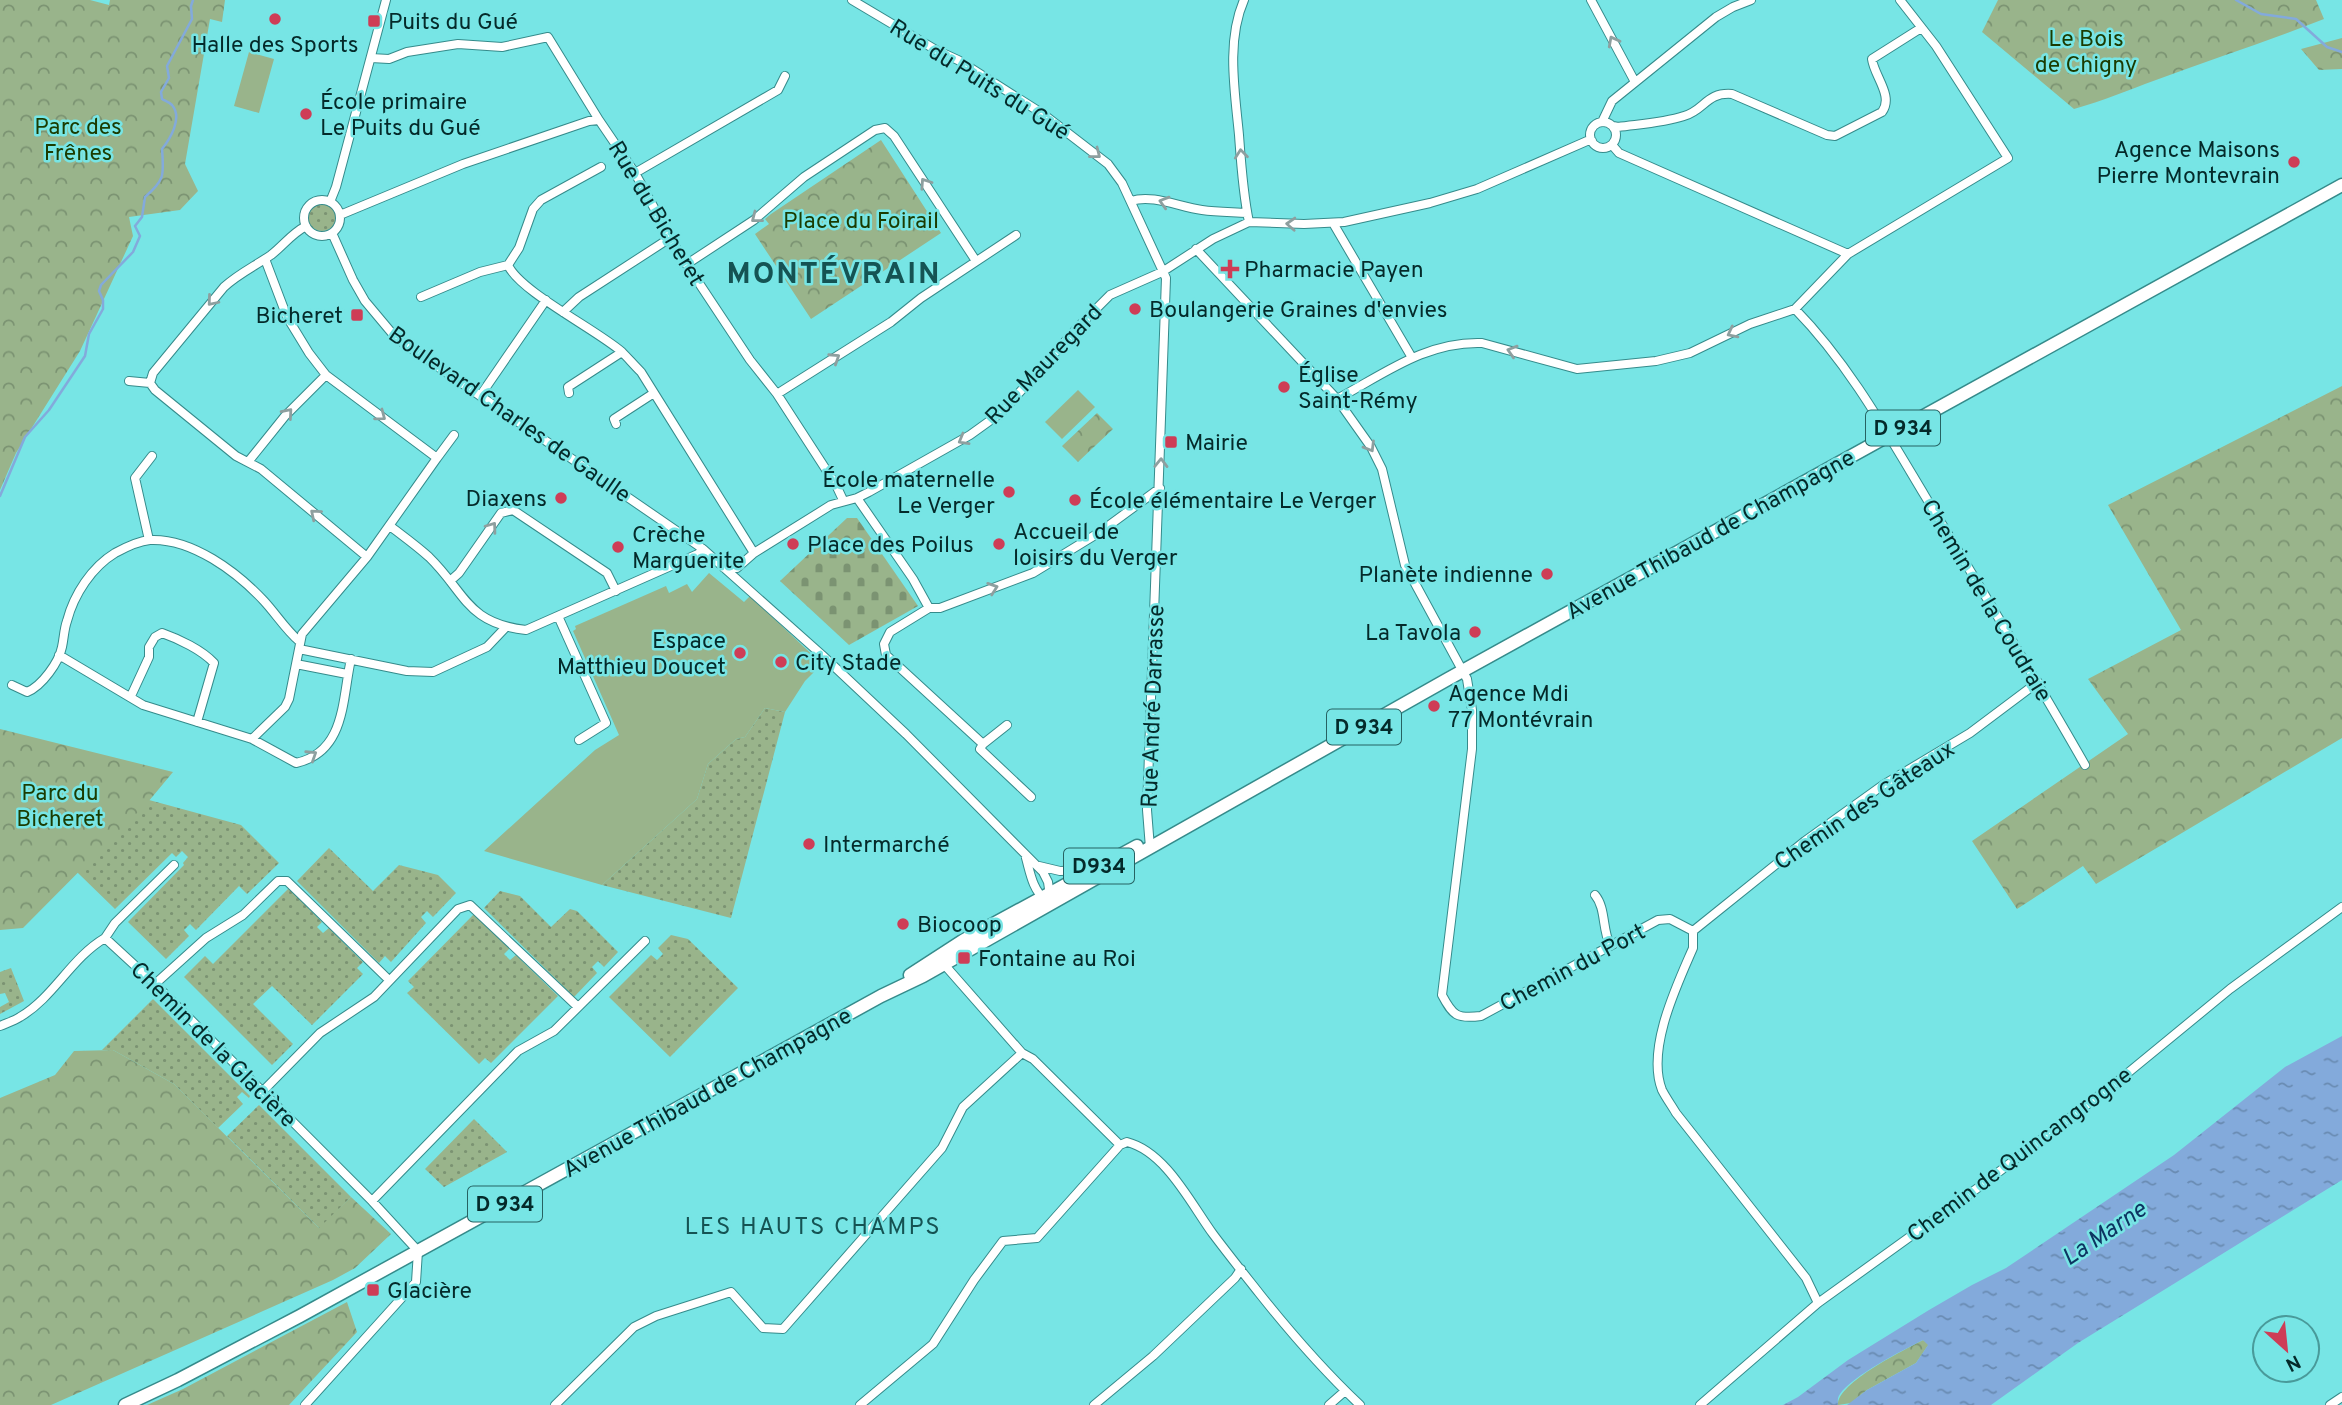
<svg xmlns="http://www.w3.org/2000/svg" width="2342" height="1405" viewBox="0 0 2342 1405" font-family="Overpass,sans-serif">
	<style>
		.grass { fill: url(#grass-dots) }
		.forest { fill: url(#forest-crowns) }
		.cemetery { fill: url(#cemetery-stones) }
		.pitch { fill: #99b48b }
		.water { fill: url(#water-ripples) }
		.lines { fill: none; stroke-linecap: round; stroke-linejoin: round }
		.stream { stroke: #83aadb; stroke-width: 2.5 }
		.street-casing { stroke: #358b8b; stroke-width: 10 }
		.primary-casing { stroke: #358b8b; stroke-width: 15 }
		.street { stroke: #fff; stroke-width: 8 }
		.primary { stroke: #fff; stroke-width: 12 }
		.oneway { stroke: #8e9f9f }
		.poi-dot { fill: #ce3d56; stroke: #77e5e5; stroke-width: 2.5 }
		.labels { text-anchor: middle; stroke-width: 5; stroke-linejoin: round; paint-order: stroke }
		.shield { fill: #77e5e5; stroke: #266262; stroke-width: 2 }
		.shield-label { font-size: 21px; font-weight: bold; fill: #042a2a }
		.poi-label { font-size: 23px; fill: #042a2a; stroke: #77e5e5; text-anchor: start }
		.park-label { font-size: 23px; fill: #1b3b01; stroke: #77e5e5 }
		.street-label { font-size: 23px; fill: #042a2a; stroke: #77e5e5 }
		.neighbourhood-label { font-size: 24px; letter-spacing: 2px; fill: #155353; stroke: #77e5e5 }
		.water-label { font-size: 24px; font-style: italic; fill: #0d3461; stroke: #77e5e5 }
		.district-label { font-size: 30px; font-weight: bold; letter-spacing: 2px; fill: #155353; stroke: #77e5e5 }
	</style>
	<defs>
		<pattern id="grass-dots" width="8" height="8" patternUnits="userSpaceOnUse" patternTransform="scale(1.75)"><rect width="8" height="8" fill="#99b48b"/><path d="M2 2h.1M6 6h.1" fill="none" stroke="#7b9372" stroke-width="1.8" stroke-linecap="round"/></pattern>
		<pattern id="forest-crowns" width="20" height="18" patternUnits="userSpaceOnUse" patternTransform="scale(1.75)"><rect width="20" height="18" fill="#99b48b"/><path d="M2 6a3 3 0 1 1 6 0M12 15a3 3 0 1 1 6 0" fill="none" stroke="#7b9372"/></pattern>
		<pattern id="cemetery-stones" width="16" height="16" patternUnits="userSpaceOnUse" patternTransform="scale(1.75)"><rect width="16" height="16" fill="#99b48b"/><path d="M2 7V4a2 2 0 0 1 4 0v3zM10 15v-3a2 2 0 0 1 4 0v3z" fill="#7b9372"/></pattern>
		<pattern id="water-ripples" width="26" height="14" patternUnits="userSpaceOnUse" patternTransform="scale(1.75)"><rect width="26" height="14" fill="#83aadb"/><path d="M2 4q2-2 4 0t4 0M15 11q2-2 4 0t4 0" fill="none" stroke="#698bb2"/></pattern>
	</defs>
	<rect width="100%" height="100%" fill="#77e5e5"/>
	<path class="grass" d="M308 217a14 14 0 1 1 28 0a14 14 0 1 1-28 0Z
		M765,708L785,712L731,918L602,885L697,799L708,764L736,739L745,737Z
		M127,794L241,825L279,863L247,894L239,886L196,930L190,924L184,930L189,936L166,959L128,922L184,865L183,863L188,857L182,851L176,857L172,853L115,909L44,840Z
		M329,848L373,891L399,865L438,875L456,893L433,917L427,911L421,917L426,923L391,962L385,956L379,963L297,881Z
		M289,888L322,922L317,927L323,933L329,928L363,962L357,968L363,974L312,1025L272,986L253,1004L293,1044L272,1065L184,977L205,956L213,964Z
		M500,891L520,896L551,927L570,909L577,911L618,952L604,967L598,961L592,967L597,973L574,997L484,908Z
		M475,913L510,948L504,954L510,960L516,955L558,996L491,1063L485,1058L479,1064L407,993L414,987L408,981Z
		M671,935L688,939L738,988L670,1057L609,997L651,955L657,960L663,954L658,948Z
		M11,968L24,1001L0,1014V1007L9,1002L5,993L0,994V972Z
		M153,999L250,1096L249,1098L242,1092L237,1097L243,1104L218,1128L174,1084L113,1050H102Z
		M259,1105L351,1197L320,1229L227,1136Z
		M474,1119L507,1152L444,1187L425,1169Z"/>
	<path class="forest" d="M0,0H90L109,5L110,0H225L222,22L210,19L185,164L198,191L180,210L129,217L133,236L80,351L16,453L0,490Z
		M1998,0H2316L2324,19C2268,41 2212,59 2156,80C2128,90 2103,101 2074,109L1982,32Z
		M2342,38V69L2319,70L2301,49Z
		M881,140L941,233L811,319L755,234L769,224L765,219L771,214Z
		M2342,386V738L2096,884L2083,866L2017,909L1972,841L2128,734L2088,679L2181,630L2108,505Z
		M1097,413L1113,429L1078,462L1062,446Z
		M0,729L173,772L148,802L23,928L0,930Z
		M113,1050L174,1084L319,1228L351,1197L391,1234L355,1268L333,1280L51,1405H0V1098L55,1075L74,1051Z
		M347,1302L357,1332L289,1405H147L183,1389Z
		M1923,1340L1929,1344L1916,1363L1867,1390L1851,1403L1838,1405C1837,1383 1904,1350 1923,1340Z"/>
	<path class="cemetery" d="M847,518H857L918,606L849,645L780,581Z"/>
	<path class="pitch" d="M249,52L274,59L259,113L234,106Z
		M1078,390L1095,407L1062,439L1045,422Z
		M709,573L744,602L750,596L822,664L805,681L785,712L765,708L745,737L736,739L708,764L697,799L602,885L484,851L595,750L619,735L573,631L576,629L575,626L666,586L669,593L687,584L692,592Z"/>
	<path class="water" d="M2342,1036V1180L2078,1343L1991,1405H1847L1867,1390L1916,1363L1928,1345L1923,1340C1903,1350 1852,1376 1840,1394C1837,1398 1838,1401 1838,1405H1783L1798,1397L1848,1360L1929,1310L1972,1285L2006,1268L2174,1155L2285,1067Z"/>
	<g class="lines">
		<path class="stream" d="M2236,0L2261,14L2296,19L2327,47L2342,52
			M0,496L25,437L49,410L85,356L89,334L103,309V300L99,291L101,285L133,252L140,236L135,226L142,217L145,197C165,180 164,175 162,149C170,139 183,118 172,105C169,102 165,101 162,99L161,92L169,78L167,66L192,19L191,6L193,0"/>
		<defs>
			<path id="street" d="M852,0L936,50L958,60L1043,114L1108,164L1122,183L1166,278L1147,810L1150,848
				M1244,0C1226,41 1235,92 1239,135C1241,163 1243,194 1249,222
				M1591,0L1635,82
				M371,58L389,59L407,52L458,44L502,47L548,37L599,120
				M1602,122L1612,101L1716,17L1733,7L1751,0
				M1590 135a13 13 0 1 1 26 0a13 13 0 1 1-26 0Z
				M1613,126L1618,127C1640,124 1663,123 1684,116C1705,110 1706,92 1732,94L1827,135L1835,136L1882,112C1894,96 1874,76 1872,59L1921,28
				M1612,145L1619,153L1848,254
				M601,167L541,200L533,209L519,248L508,265C519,291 597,330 622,352C628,358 634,365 641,372L754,553
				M635,173L778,90L785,76
				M304 218a18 18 0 1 1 36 0a18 18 0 1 1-36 0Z
				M1131,201C1153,194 1179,207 1202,210C1217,212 1232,212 1247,213
				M330,202L336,187L386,0
				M340,215L463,164L589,121L599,120L635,173L677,250L750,360L777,394L836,485L843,500
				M1333,223L1411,356
				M306,226C291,234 284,245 271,255C255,266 238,274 224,287L153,373L150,383L155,390L236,456L261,469L367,557
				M332,233L353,280L365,301L396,338L703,549L822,655L906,734L1043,872L1048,882L1050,896
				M1196,249L1337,399L1371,447L1382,469L1405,565L1467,679L1472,710V749L1442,995C1453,1016 1457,1019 1481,1016L1658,920L1670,919L1693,931V948C1677,985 1646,1049 1662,1090C1666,1098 1672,1106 1676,1113L1806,1278L1818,1303
				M687,264L754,220L804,177L875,130L885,128L894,136L976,261
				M421,297L480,272L508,265
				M1795,309C1848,363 1886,431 1925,496C1979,585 2033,674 2085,765
				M563,312L579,297L670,238
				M129,381L150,383
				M569,393L568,387L622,352
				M777,394L891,322L921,298L1016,235
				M480,396L546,300
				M1337,399C1384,374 1426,341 1482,343L1577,369L1656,361L1690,353L1750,324L1795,309L1848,254L2008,158L1936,46L1900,0
				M616,424L614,419L654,393
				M437,458L454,435
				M248,462L285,416L326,375
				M857,498L913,579L929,608
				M390,526C403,536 417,546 429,557C466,593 466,623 526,630L698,554L703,549
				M149,540L135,478L152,456
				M724,568H737L754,553L831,505L857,498L869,492L970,435L1002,412L1078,327L1110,295L1162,272L1213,239L1249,222L1304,224L1344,222L1430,203L1477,189L1587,141H1592
				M450,581L459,573L501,513L513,510L607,573L616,591
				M558,616L606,723L579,740
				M299,649L407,671L433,672L487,647L506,627
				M59,655L143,705L252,739L296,763C346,752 342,699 351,659
				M296,664L347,674
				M12,685L27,692C42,686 59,662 62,647C64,638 64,629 67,621C74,594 92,567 115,553C126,547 138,541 150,540C192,538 237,572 264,601C276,614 286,630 299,641
				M131,696L149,657V647L155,637L162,633C179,639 202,650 214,663L197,722
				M252,739L285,707L289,699L302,634L367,557L437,458L326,375L309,353L287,317L265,259
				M983,744L1007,725
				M1031,797L980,749L983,744L886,655L884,644L890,632L929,608H940L1033,573L1100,532L1160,488
				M1026,858C1030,872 1033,891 1045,899
				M1039,866L1060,871L1088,870
				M1595,895C1606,908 1602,929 1610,945
				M1693,931L1805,841L1883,785L1970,733L2038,682
				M105,938L115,923L174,865
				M942,962L1022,1053L1033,1059L1120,1145L1127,1142C1166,1152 1191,1204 1213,1234C1228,1254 1244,1274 1259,1293C1290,1332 1324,1371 1360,1405
				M155,984L206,938L243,915L278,881H287L389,980
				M0,1026C7,1023 14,1021 20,1017C54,997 71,958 105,938L155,984L372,1201L418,1251L416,1282L305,1405
				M262,1092L320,1033L374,997L458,909L470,905L578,1007
				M372,1201L518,1051L554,1031L645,941
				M555,1405L634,1327L656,1316L731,1292L763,1328L783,1329L942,1148L963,1107L1022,1053
				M860,1405L933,1344L974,1280L1003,1241L1037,1238L1120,1145
				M1094,1405L1153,1356L1235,1278L1241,1269
				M1329,1405L1345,1391
				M1700,1405L1818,1303L1979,1187L2118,1081L2230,989L2342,907
				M2330,1405L2342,1397"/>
			<path id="primary" d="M910,975L964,940L1137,846
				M125,1405L178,1380L300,1316L881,996L923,976L1448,679L2342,185"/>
		</defs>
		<use href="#street" class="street-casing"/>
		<use href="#primary" class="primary-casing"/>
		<use href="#street" class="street"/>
		<use href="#primary" class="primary"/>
	</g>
	<defs><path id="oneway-chevron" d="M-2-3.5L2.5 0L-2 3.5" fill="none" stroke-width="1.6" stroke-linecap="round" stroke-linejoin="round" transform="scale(1.75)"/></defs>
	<g class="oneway">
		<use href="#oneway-chevron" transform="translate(1613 41) rotate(-118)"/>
		<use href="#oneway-chevron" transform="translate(1096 154) rotate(38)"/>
		<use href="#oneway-chevron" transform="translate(1241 154) rotate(-96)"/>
		<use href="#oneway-chevron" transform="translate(925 183) rotate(-124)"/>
		<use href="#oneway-chevron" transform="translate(1164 202) rotate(-164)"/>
		<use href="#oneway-chevron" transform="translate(756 218) rotate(142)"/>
		<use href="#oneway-chevron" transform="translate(1291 224) rotate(-177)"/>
		<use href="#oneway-chevron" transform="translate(212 301) rotate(130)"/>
		<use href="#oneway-chevron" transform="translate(1732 333) rotate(153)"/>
		<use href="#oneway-chevron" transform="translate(1512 351) rotate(-163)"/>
		<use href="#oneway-chevron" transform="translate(835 358) rotate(-33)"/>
		<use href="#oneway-chevron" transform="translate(288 413) rotate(-49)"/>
		<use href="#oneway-chevron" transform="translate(381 416) rotate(37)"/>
		<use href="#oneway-chevron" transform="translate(963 440) rotate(150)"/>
		<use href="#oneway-chevron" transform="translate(1370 447) rotate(59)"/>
		<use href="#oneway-chevron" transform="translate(1161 463) rotate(-89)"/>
		<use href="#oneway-chevron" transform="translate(315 514) rotate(-140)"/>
		<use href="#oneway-chevron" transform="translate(492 527) rotate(-54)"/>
		<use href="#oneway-chevron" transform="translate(993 588) rotate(-19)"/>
		<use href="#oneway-chevron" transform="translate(312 755) rotate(-33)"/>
	</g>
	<g class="poi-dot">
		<circle cx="275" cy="19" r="7"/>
		<rect x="367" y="14" width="14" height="14" rx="3.5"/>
		<circle cx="306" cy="114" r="7"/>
		<circle cx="2294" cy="162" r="7"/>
		<path d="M1226.5 258.5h7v7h7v7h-7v7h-7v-7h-7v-7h7z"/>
		<circle cx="1135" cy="309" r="7"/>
		<rect x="350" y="308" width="14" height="14" rx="3.5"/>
		<circle cx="1284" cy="387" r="7"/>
		<rect x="1164" y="435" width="14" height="14" rx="3.5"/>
		<circle cx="1009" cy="492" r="7"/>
		<circle cx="561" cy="498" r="7"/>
		<circle cx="1075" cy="500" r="7"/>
		<circle cx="793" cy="544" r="7"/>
		<circle cx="999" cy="544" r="7"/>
		<circle cx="618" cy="547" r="7"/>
		<circle cx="1547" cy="574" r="7"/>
		<circle cx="1475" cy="632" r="7"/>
		<circle cx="740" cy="653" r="7"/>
		<circle cx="781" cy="662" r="7"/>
		<circle cx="1434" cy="706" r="7"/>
		<circle cx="809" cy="844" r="7"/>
		<circle cx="903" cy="924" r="7"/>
		<rect x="957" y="951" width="14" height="14" rx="3.5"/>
		<rect x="366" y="1283" width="14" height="14" rx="3.5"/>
	</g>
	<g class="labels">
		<g class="shield">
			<rect x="1866" y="410.5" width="74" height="35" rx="5"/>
			<rect x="1327" y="709.5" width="74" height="35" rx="5"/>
			<rect x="1064" y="848.5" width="70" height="35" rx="5"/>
			<rect x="468" y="1186.5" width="74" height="35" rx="5"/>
		</g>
		<g class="shield-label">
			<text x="1903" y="435">D 934</text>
			<text x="1364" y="734">D 934</text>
			<text x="1099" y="873">D934</text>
			<text x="505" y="1211">D 934</text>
		</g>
		<g class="poi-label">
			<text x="388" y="29">Puits du Gué</text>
			<text x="275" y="52" text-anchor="middle">Halle des Sports</text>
			<text x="320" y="109">École primaire<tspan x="320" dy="26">Le Puits du Gué</tspan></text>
			<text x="2280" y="157" text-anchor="end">Agence Maisons<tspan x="2280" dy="26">Pierre Montevrain</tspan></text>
			<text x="1244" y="277">Pharmacie Payen</text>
			<text x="1149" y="317">Boulangerie Graines d'envies</text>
			<text x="343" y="323" text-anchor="end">Bicheret</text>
			<text x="1298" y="382">Église<tspan x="1298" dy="26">Saint-Rémy</tspan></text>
			<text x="1185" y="450">Mairie</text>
			<text x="995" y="487" text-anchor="end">École maternelle<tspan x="995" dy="26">Le Verger</tspan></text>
			<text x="547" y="506" text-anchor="end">Diaxens</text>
			<text x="1089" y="508">École élémentaire Le Verger</text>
			<text x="1013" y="539">Accueil de<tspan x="1013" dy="26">loisirs du Verger</tspan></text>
			<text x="632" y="542">Crèche<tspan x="632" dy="26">Marguerite</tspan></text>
			<text x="807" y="552">Place des Poilus</text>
			<text x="1533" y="582" text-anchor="end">Planète indienne</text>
			<text x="1461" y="640" text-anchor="end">La Tavola</text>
			<text x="726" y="648" text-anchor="end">Espace<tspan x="726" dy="26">Matthieu Doucet</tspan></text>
			<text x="795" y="670">City Stade</text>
			<text x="1448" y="701">Agence Mdi<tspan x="1448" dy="26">77 Montévrain</tspan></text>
			<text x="823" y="852">Intermarché</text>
			<text x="917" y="932">Biocoop</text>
			<text x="978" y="966">Fontaine au Roi</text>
			<text x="387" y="1298">Glacière</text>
		</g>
		<g class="park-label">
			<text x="2086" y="46">Le Bois<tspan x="2086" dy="26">de Chigny</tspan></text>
			<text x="78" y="134">Parc des<tspan x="78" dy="26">Frênes</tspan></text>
			<text x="861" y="228">Place du Foirail</text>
			<text x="60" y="800">Parc du<tspan x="60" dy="26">Bicheret</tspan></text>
		</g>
		<g class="street-label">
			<text transform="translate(980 79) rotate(32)" y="8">Rue du Puits du Gué</text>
			<text transform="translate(657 213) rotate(59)" y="8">Rue du Bicheret</text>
			<text transform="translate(1043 364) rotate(-46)" y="8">Rue Mauregard</text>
			<text transform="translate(510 414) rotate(35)" y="8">Boulevard Charles de Gaulle</text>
			<text transform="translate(1710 534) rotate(-29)" y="8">Avenue Thibaud de Champagne</text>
			<text transform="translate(1987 600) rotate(59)" y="8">Chemin de la Coudraie</text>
			<text transform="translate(1152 706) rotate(-88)" y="8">Rue André Darrasse</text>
			<text transform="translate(1864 805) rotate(-34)" y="8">Chemin des Gâteaux</text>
			<text transform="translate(1572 967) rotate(-28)" y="8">Chemin du Port</text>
			<text transform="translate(214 1044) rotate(45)" y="8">Chemin de la Glacière</text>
			<text transform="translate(707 1092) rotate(-29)" y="8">Avenue Thibaud de Champagne</text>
			<text transform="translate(2019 1154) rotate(-37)" y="8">Chemin de Quincangrogne</text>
		</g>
		<g class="neighbourhood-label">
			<text x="813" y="1234">LES HAUTS CHAMPS</text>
		</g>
		<g class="water-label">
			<text transform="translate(2104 1233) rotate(-34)" y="8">La Marne</text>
		</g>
		<g class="district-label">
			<text x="834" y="283">MONTÉVRAIN</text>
		</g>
	</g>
	<g transform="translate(2286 1349) rotate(153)"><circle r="33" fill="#77e5e5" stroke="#499a9a" stroke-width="2"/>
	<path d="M0-5L12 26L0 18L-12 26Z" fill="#ce3d56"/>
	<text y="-10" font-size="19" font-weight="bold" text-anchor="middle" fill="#042a2a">N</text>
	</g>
</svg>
